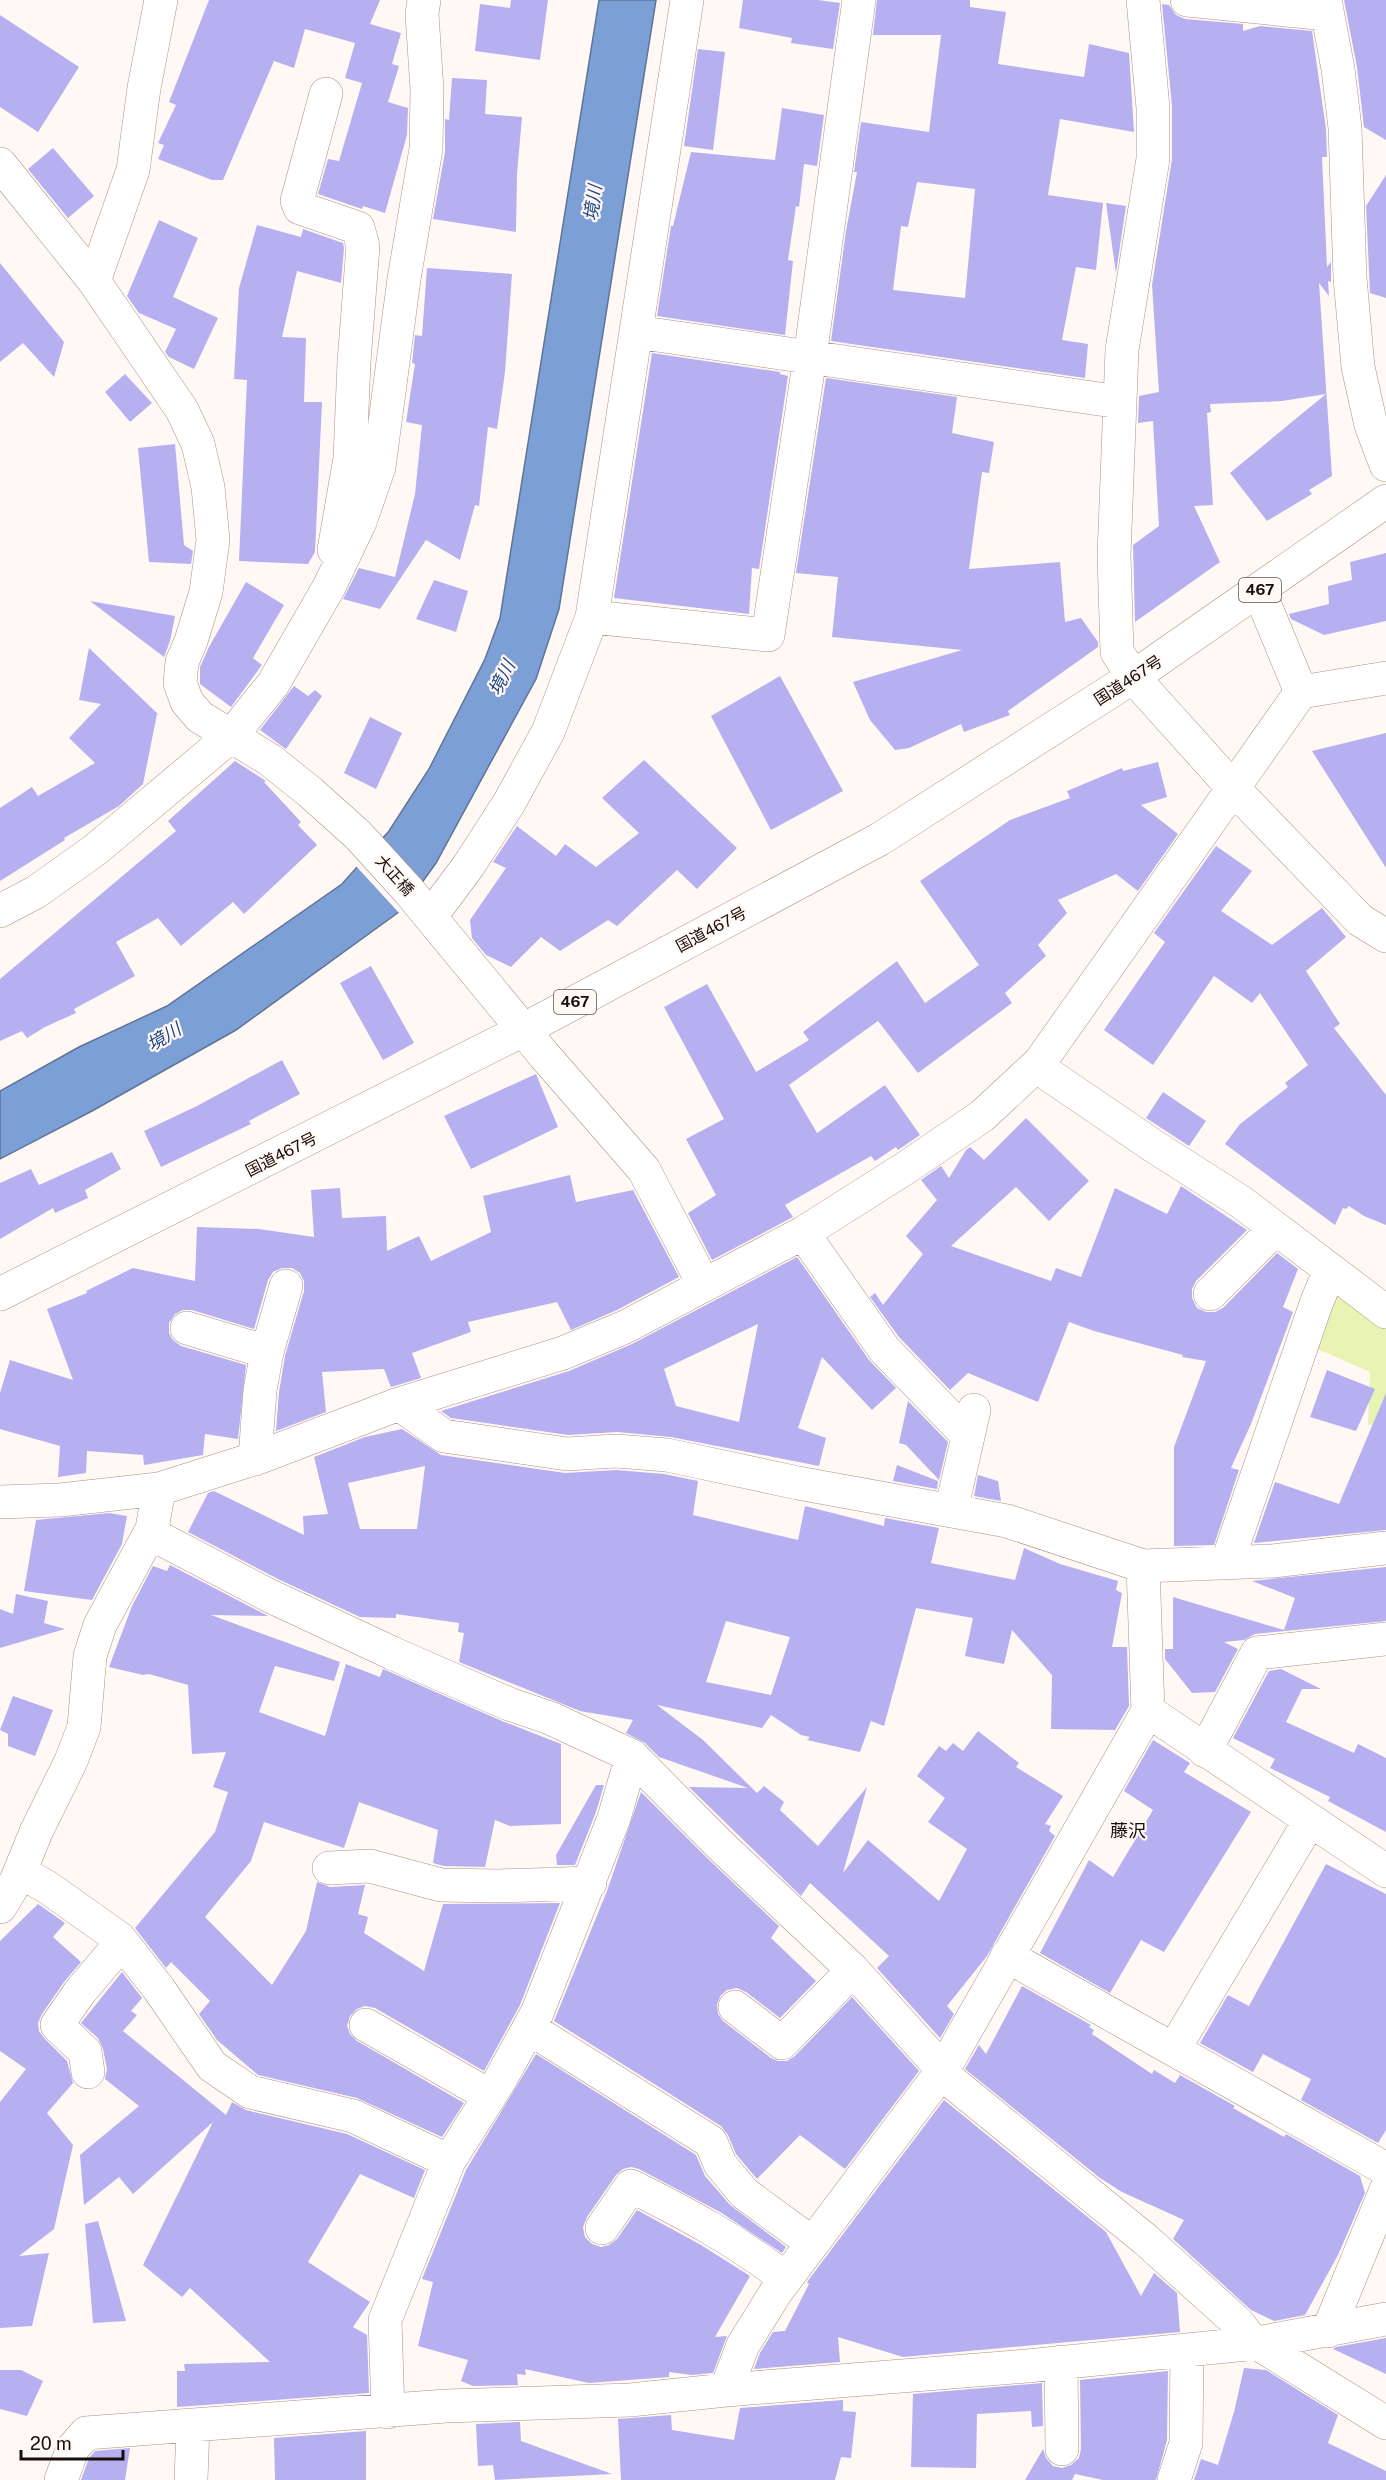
<svg xmlns="http://www.w3.org/2000/svg" width="1386" height="2480" viewBox="0 0 1386 2480" font-family="'Public Sans','Noto Sans JP',sans-serif">
	<style>
		.green { fill: #e9f3b3 }
		.water { fill: #7c9fd6; stroke: #5e7499; stroke-width: 1.5 }
		.pier { fill: #fff8f5 }
		.building { fill: #b7b0f0; fill-rule: evenodd }
		.lines { fill: none; stroke-linecap: round; stroke-linejoin: round }
		.minor-casing { stroke: #af9084; stroke-width: 34 }
		.major-casing { stroke: #af9084; stroke-width: 34 }
		.highway-casing { stroke: #af9084; stroke-width: 34 }
		.minor { stroke: #fff; stroke-width: 33 }
		.major { stroke: #fff; stroke-width: 33 }
		.highway { stroke: #fff; stroke-width: 33 }
		.labels { text-anchor: middle; stroke-width: 4.5; stroke-linejoin: round; paint-order: stroke }
		.shield { fill: #fff8f5; stroke: #5e5450; stroke-width: 1.5 }
		.shield-label { font-size: 15px; font-weight: bold; fill: #190e0a }
		.street-label { font-size: 16px; fill: #190e0a; stroke: #fff8f5 }
		.water-label { font-size: 18px; font-style: italic; fill: #1d4689; stroke: #fff8f5 }
		.neighbourhood-label { font-size: 18px; fill: #190e0a; stroke: #fff8f5 }
	</style>
	<rect width="100%" height="100%" fill="#fff8f5"/>
	<path class="green" d="M1334,1291L1386,1329V1427L1368,1425L1370,1372L1313,1347Z"/>
	<path class="water" d="M599,0H656L559,609L536,679L436,863L403,909L236,1030L92,1111L0,1159V1091L79,1047L167,1006L342,884L389,831L429,769L485,659L500,618Z"/>
	<path class="pier" d="M381,836L425,884L400,914L355,865Z"/>
	<path class="building" d="M209,0H380L370,24L401,33L392,64L399,66L388,102L408,108L407,135L385,213L363,206L362,209L318,194L328,159L339,161L362,83L345,78L355,43L305,29L294,68L274,61L223,180H212L158,159L164,145L158,143L176,105L169,102Z
		M511,0H548L540,60L475,51L480,4L510,8Z
		M743,0H818L840,3L833,49L791,43L792,38L739,28Z
		M877,0H970V7L1006,12L998,64L1084,77L1089,44L1129,53L1134,132L1060,119L1048,195L1103,203L1096,270L1076,267L1062,340L1088,344L1085,378L831,341L846,231L857,172H854L861,122L929,132L941,35H873ZM917,182L975,189L965,298L893,290L901,226L908,227Z
		M1344,0H1386V140L1364,127L1357,67Z
		M1162,4L1169,5L1176,15L1185,19L1243,24V31L1260,26L1312,31L1326,129L1327,157H1322L1327,267L1331,262V282L1328,281L1329,296L1319,283L1332,476L1309,490L1312,494L1267,521L1230,473L1326,394L1282,401L1210,404L1211,412L1207,413L1213,505L1194,506L1220,562L1135,622L1133,545L1159,526L1153,421L1138,423L1139,396L1159,392L1152,285L1172,159V106Z
		M0,15L79,67L38,132L0,107Z
		M698,49L725,52L713,150L684,146Z
		M452,78L487,80L485,114L522,117L517,174L516,232L433,219L445,152V119L449,120Z
		M782,108L824,115L817,166L804,164L799,207L796,206L788,260L793,261L785,335L657,316L671,226H673L691,152L775,160Z
		M53,148L94,196L68,218L28,169Z
		M1386,175V298L1370,293L1366,206Z
		M1106,203L1126,206L1116,273Z
		M159,220L198,238L173,297L218,318L194,369L169,357L165,352L176,329L139,313L127,296Z
		M257,225L301,237L303,229L343,243L344,248L341,283L297,271L282,337L306,338L304,402H322L315,552L308,564L239,561L247,380L234,379L239,288Z
		M0,263L64,342L54,377L23,343L0,362Z
		M427,268L512,274L505,372L497,429L488,427L479,506L475,505L460,560L426,540L380,609L343,599L359,568L395,577L415,494L422,425L406,422L415,364L412,363L415,335L422,336Z
		M652,353L780,372V374L788,376L759,569L752,568L749,614L614,598Z
		M125,374L152,403L130,422L105,392Z
		M826,378L957,397L952,433L994,442L989,473L982,472L969,569L1060,562L1065,622L1081,618L1098,642V647L1008,711L1010,715L964,732L961,724L909,748L895,750L870,720L853,682L962,650L832,637L838,577L796,573Z
		M175,444L184,545L193,551L191,564L149,562L138,448Z
		M1386,553V621L1324,635L1291,619L1289,614L1329,604L1328,586L1352,580L1350,562Z
		M434,580L468,591L456,632L416,619Z
		M246,582L284,605L253,658L262,665L231,707L200,684V667L209,647Z
		M90,601L175,616L170,641L164,657Z
		M89,648L159,715L157,714L143,784L119,806L64,838L65,840L0,881V808L32,787L38,796L95,763L69,738L101,704L79,700Z
		M780,676L843,791L771,830L711,716Z
		M294,686L308,696L315,690L322,696L286,749L260,730Z
		M370,717L402,733L376,789L344,773Z
		M1386,733V868L1312,751Z
		M644,760L737,848L697,889L677,870L617,926L608,920L560,951L541,937L511,967L486,955L472,938L470,920L506,868L493,862L517,826L556,856L565,844L596,867L639,833L602,798Z
		M235,761L266,781L264,782L301,822L298,825L317,845L244,914L233,902L181,946L158,918L116,942L135,976L74,1009L76,1013L45,1027L27,1038L22,1031L0,1041V979L176,831L168,821Z
		M1158,762L1167,797L1141,805L1178,834L1138,891L1116,874L1058,900L1067,913L1038,945L1046,956L1005,993L1012,1003L918,1073L878,1021L789,1085L817,1133L885,1085L920,1135L898,1150L896,1147L875,1161L871,1156L785,1205L793,1217L712,1260L688,1213L716,1195L686,1139L724,1119L664,1007L707,984L756,1072L809,1040L803,1032L897,961L925,1003L979,965L920,881L1010,820L1070,798L1067,791L1122,768L1123,771Z
		M1216,846L1252,871L1221,911L1272,945L1322,908L1346,937L1306,971L1340,1024L1334,1028L1386,1095V1225L1364,1216L1349,1206L1346,1209L1343,1208L1335,1225L1225,1144L1240,1124L1288,1087L1285,1083L1308,1065L1260,993L1252,1003L1214,976L1153,1065L1104,1030L1165,942L1154,933Z
		M371,966L414,1043L383,1060L340,983Z
		M282,1060L300,1094L249,1121L251,1124L161,1167L144,1131L197,1106Z
		M536,1074L558,1127L471,1169L444,1116Z
		M1163,1092L1206,1121L1189,1146L1146,1118Z
		M1026,1118L1089,1181L1049,1221L1016,1187L951,1246L1051,1281L1056,1268L1081,1277L1115,1188L1167,1214L1181,1186L1247,1230L1196,1281L1192,1289V1298L1197,1308L1206,1312H1215L1223,1308L1277,1253L1298,1269L1283,1307L1293,1312L1251,1424L1231,1468L1239,1470L1214,1545L1174,1546V1447L1206,1361L1182,1357L1183,1355L1094,1331L1069,1322L1038,1402L968,1373L950,1390L899,1337L870,1297L875,1293L883,1305L923,1254L906,1236L937,1200L921,1180L941,1166L949,1178L966,1150L970,1147L984,1160Z
		M112,1152L121,1169L85,1190L88,1198L55,1213L53,1208L0,1239V1183L31,1169L39,1185Z
		M570,1175L576,1202L633,1190L679,1277L617,1310L571,1330L557,1302L468,1322L471,1332L412,1353L421,1378L391,1387L384,1369L322,1372L326,1412L276,1431L279,1392L285,1356L304,1291V1281L300,1273L292,1268H282L273,1272L268,1280L254,1329L192,1310H183L175,1314L169,1323V1333L173,1340L181,1346L246,1365L238,1439L205,1434L203,1455L144,1465L143,1455L87,1451L86,1473L58,1477L60,1446L0,1429V1393L10,1360L73,1380L47,1309L87,1293L86,1291L133,1268L195,1281L197,1227L259,1229L314,1237L311,1190L340,1188L342,1218L386,1216L387,1251L419,1236L431,1261L491,1232L483,1196Z
		M797,1257L869,1360L896,1388L872,1410L822,1357L798,1428L826,1438L819,1466L671,1437L617,1432L568,1435L451,1418L441,1411L569,1371L632,1344ZM758,1324L739,1422L676,1406L664,1369Z
		M1327,1370L1375,1389L1356,1431L1310,1417Z
		M1386,1393V1530L1254,1543L1275,1482L1339,1504Z
		M908,1401L948,1442L939,1480L906,1445L899,1443Z
		M402,1429L441,1455L565,1473L616,1470L664,1474L698,1481L693,1515L798,1540L805,1506L884,1526L885,1518L939,1528L931,1563L1015,1580L1024,1548L1060,1564L1118,1581L1116,1590L1122,1593L1112,1647H1127L1129,1706L1115,1730L1051,1729L1052,1675L1012,1630L1004,1664L965,1656L973,1618L916,1608L884,1726L871,1721L860,1752L807,1740L810,1737L801,1735L771,1715L762,1728L657,1705L703,1740L757,1793L764,1786L784,1802L780,1810L818,1846L867,1787L843,1873L868,1840L939,1901L967,1849L928,1822L945,1798L917,1776L939,1746L946,1751L953,1743L963,1751L978,1731L1019,1763L1016,1767L1063,1796L1045,1824L1051,1826L1049,1831L1055,1836L987,1956L947,2006L954,2014L940,2038L877,1968L889,1956L810,1883L801,1896L689,1787L748,1788L659,1757L645,1743L626,1733L633,1720L580,1711L459,1662L464,1633L458,1632L459,1623L396,1614V1618L360,1617L278,1579L188,1532L208,1493L214,1491L304,1535L303,1516L328,1514L314,1457L365,1437ZM425,1466L417,1529H360L348,1483ZM726,1621L790,1637L771,1695L706,1682Z
		M897,1465L938,1481L937,1489L893,1481Z
		M978,1475L998,1481L1001,1501L974,1496Z
		M109,1513L127,1516L122,1544L92,1600L24,1591L36,1520Z
		M170,1565L268,1616L211,1615L340,1662L334,1681L275,1666L259,1712L325,1736L346,1664L380,1677L383,1669L502,1721L561,1744V1824L510,1826L495,1820L485,1867L444,1866L433,1863L438,1830L359,1802L344,1848L264,1822L251,1861L205,1917L272,1985L306,1931L317,1882L330,1887L365,1885L358,1914L368,1917L364,1933L424,1971L443,1904L560,1903L520,2005L484,2071L375,2008L365,2006L357,2009L350,2016L347,2026L350,2034L357,2041L464,2103L442,2137L357,2098L258,2075L217,2040L199,2014L210,2001L171,1962L166,1968L135,1928L215,1832L228,1792L213,1787L226,1752L192,1754L188,1685L149,1674L143,1675L109,1667L132,1606L153,1566L167,1571Z
		M1386,1567V1621L1255,1634L1244,1640L1224,1642L1238,1649L1215,1692L1192,1693L1165,1659V1649H1173V1597L1284,1630L1295,1598L1252,1581Z
		M16,1594L48,1601L44,1623L65,1629L0,1648V1609L13,1614Z
		M1281,1669L1321,1689H1302L1286,1722L1354,1753L1358,1744L1386,1758V1832L1328,1801L1330,1797L1270,1768L1275,1759L1233,1738L1269,1671Z
		M13,1696L53,1710L35,1756L8,1746V1734L0,1730Z
		M1153,1740L1190,1763L1184,1772L1251,1812L1164,1952L1141,1940L1110,1993L1040,1953L1089,1860L1113,1877L1153,1810L1124,1791Z
		M596,1785H604L596,1812L575,1865H557L556,1855Z
		M641,1792L706,1857L779,1926L771,1938L816,1981L780,2018L746,1992L737,1988L727,1990L721,1995L717,2004L718,2014L723,2021L771,2058L778,2061H787L795,2056L852,1997L919,2071L845,2169L800,2135L757,2179L736,2154L728,2135L721,2126L554,2021L607,1891Z
		M1326,1864L1386,1894V2130L1378,2143L1301,2100L1311,2079L1263,2054L1253,2072L1200,2043L1228,1995L1249,2006Z
		M38,1904L65,1923L53,1937L81,1962L64,1982L42,2014L38,2023L39,2031L44,2038L67,2061L73,2083L47,2113L73,2145L54,2229L19,2256L49,2253L32,2326L0,2328V2102L26,2069L0,2051V1941Z
		M122,1972L142,1998L131,2011L137,2015L123,2031L226,2115L232,2102L246,2110L347,2134L425,2170L414,2198L360,2174L308,2262L370,2302L353,2327L367,2335L369,2393L177,2407V2371H185L184,2364L270,2362L190,2288L182,2297L143,2265L213,2122L133,2194L119,2177L84,2205L80,2155L139,2106L105,2079L107,2069L103,2049L98,2038L81,2023Z
		M1022,1986L1091,2025L1089,2027L1094,2030L1092,2034L1152,2074L1154,2070L1175,2083L1180,2075L1235,2106L1233,2108L1284,2137L1286,2134L1360,2176L1365,2193L1338,2255L1305,2315L1274,2321L1251,2310L1173,2239L1184,2220L1122,2192L1100,2178L965,2069L979,2045L986,2054Z
		M536,2054L696,2155L705,2176L730,2205L786,2247L782,2253L720,2212L639,2169L631,2167L623,2169L616,2175L587,2217L583,2227L585,2237L592,2244L601,2247L609,2245L617,2239L637,2210L701,2245L750,2276L715,2337L727,2336L713,2373L692,2375L669,2372V2377L589,2383L525,2369L526,2375L517,2374L518,2385L473,2386L461,2381L468,2360L418,2346L433,2282L422,2279L466,2170Z
		M944,2100L1106,2232L1141,2296L1154,2273L1177,2293L1180,2332L903,2357L838,2337L840,2362L754,2369L760,2353L773,2332L785,2331L809,2284L807,2282Z
		M98,2221L126,2321L93,2323L85,2224Z
		M1386,2338V2374L1333,2349L1336,2347Z
		M1244,2368L1266,2370L1338,2415L1328,2443L1386,2471V2480H1194L1201,2459L1218,2465L1234,2412Z
		M0,2370H21L43,2381L27,2416L0,2409Z
		M1168,2371L1167,2440L1156,2480H1103L1075,2474L1072,2480H1025L1043,2449L1046,2458L1053,2466L1062,2468L1071,2465L1079,2458L1081,2449L1080,2380Z
		M1042,2383L1043,2426L1032,2427L1031,2411L977,2414L976,2468L911,2467L913,2394Z
		M843,2400V2411L856,2412L851,2458L841,2457L835,2480H621L618,2419L671,2415L672,2430L734,2440L740,2408Z
		M520,2422L521,2441L612,2474L495,2480L493,2465L478,2466L476,2424Z
		M366,2431V2480H275L274,2438Z
		M130,2448L125,2480H81L89,2458L95,2451Z"/>
	<g class="lines">
		<defs>
			<path id="minor" d="M1143,0L1153,108V159L1122,350L1114,555L1117,652L1133,677L1232,787L1360,920L1386,936
				M1187,0L1327,14
				M1325,0L1338,69L1345,128L1350,278L1358,367L1371,425L1386,465
				M326,94L297,201L300,208L358,228L363,246L354,362L350,458L334,550
				M0,164L94,281L182,410L198,444L208,487L213,540L206,592L191,641L182,662L180,683L187,702L200,717L270,760L310,792L358,835L408,890L544,1055L644,1170L704,1285
				M94,281L133,170L144,88L161,0
				M636,332L1120,402
				M592,617L768,635L810,357L859,0
				M0,911L36,892L95,850L232,735L273,684L329,587L360,522L379,467L404,279L426,149L427,90L422,14L424,0
				M431,916L469,865L509,803L548,732L592,617L687,0
				M1036,1066L1152,1145L1241,1202L1386,1312
				M803,1233L884,1349L968,1436
				M1210,1294L1275,1229
				M187,1328L267,1352
				M399,1404L444,1436L567,1454L616,1451L667,1455L798,1483L1007,1521L1143,1566L1273,1561L1386,1548
				M255,1459L260,1390L267,1352L286,1286
				M159,1489L152,1529L159,1538L270,1596L392,1653L509,1704L550,1718L632,1756L719,1844L853,1970L943,2070
				M0,1502L60,1500L159,1489L260,1457L399,1404L563,1353L625,1327L803,1233L907,1167L982,1116L1040,1062L1301,692L1259,591
				M951,1511L974,1410
				M1227,1563L1316,1304L1330,1270
				M1148,1711L1386,1871
				M1205,1751L1257,1653L1386,1639
				M329,1868L370,1866L441,1885L498,1886L590,1883
				M20,1872L47,1887L119,1938L159,1989L212,2066L250,2092L353,2116L449,2161
				M0,1907L16,1881L36,1832L71,1761L84,1727L90,1656L100,1625L152,1529
				M1007,1956L1386,2169
				M735,2007L782,2043L853,1970
				M366,2025L490,2096
				M529,2028L711,2142L720,2164L744,2193L812,2243
				M1174,2049L1309,1822
				M88,2072L85,2052L57,2025L79,1993L122,1942
				M941,2073L1146,2240L1238,2323L1253,2343
				M602,2228L631,2186C685,2213 738,2241 786,2279
				M1328,2331L1386,2190
				M1257,2343L1386,2423
				M1061,2362L1062,2449
				M726,2390L743,2345L776,2292L943,2070L1148,1711L1143,1566
				M388,2412L385,2320L449,2161L500,2080L537,2013L614,1818L632,1756
				M61,2480L73,2448L86,2433L446,2406L630,2400L726,2390L1027,2366L1257,2343L1386,2319
				M191,2480L193,2426
				M1174,2480L1186,2443L1187,2350"/>
			<path id="major" d="M1301,692L1386,678"/>
			<path id="highway" d="M0,1294L523,1030L880,839L1133,677L1386,501"/>
		</defs>
		<use href="#minor" class="minor-casing"/>
		<use href="#major" class="major-casing"/>
		<use href="#highway" class="highway-casing"/>
		<use href="#minor" class="minor"/>
		<use href="#major" class="major"/>
		<use href="#highway" class="highway"/>
	</g>
	<g class="labels">
		<g class="shield">
			<rect x="1239" y="578" width="42" height="24" rx="4.5"/>
			<rect x="554" y="990" width="42" height="24" rx="4.5"/>
		</g>
		<g class="shield-label">
			<text x="1260" y="595">467</text>
			<text x="575" y="1007">467</text>
		</g>
		<g class="street-label">
			<text transform="translate(1128 680) rotate(-33)" y="6">国道467号</text>
			<text transform="translate(395 875) rotate(48)" y="6">大正橋</text>
			<text transform="translate(711 929) rotate(-28)" y="6">国道467号</text>
			<text transform="translate(281 1154) rotate(-27)" y="6">国道467号</text>
		</g>
		<g class="water-label">
			<text transform="translate(593 203) rotate(-82)" y="6">境川</text>
			<text transform="translate(502 678) rotate(-63)" y="6">境川</text>
			<text transform="translate(164 1037) rotate(-31)" y="6">境川</text>
		</g>
		<g class="neighbourhood-label">
			<text x="1128" y="1837">藤沢</text>
		</g>
	</g>
	<path d="M21 2450v9h102v-9" fill="none" stroke="#190e0a" stroke-width="3"/>
	<text x="30" y="2450" font-size="18" fill="#190e0a" stroke="#fff8f5" stroke-width="4.5" paint-order="stroke">20 m</text>
</svg>
